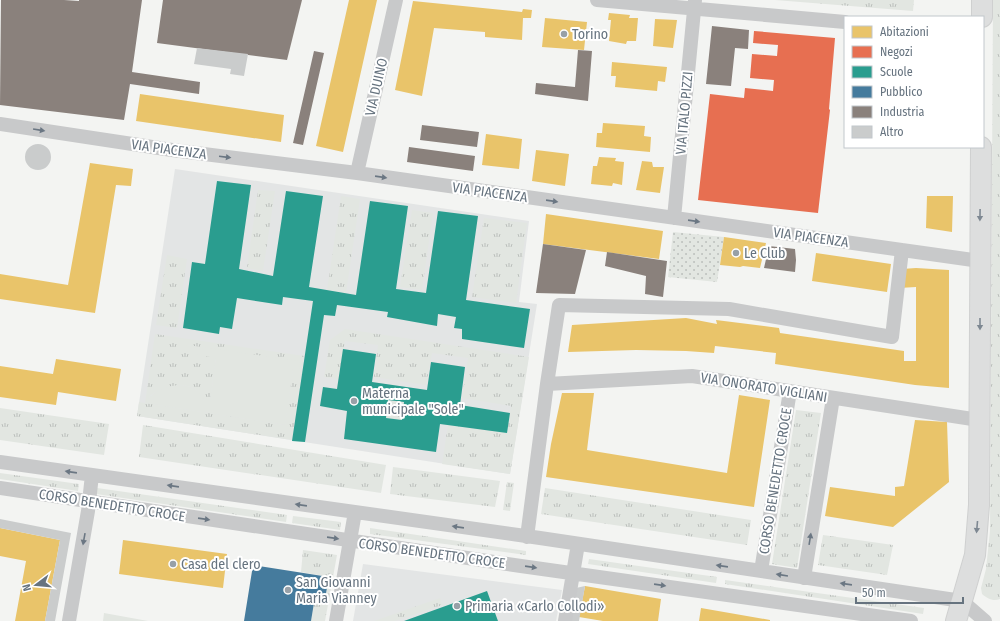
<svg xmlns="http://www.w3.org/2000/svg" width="1000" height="621" viewBox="0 0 1000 621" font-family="'Fira Sans Condensed',sans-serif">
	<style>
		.built { fill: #e3e5e5 }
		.grass { fill: url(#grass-tufts); fill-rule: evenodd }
		.park { fill: url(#park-dots) }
		.pitch { fill: #e2e6e1 }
		.homes { fill: #e9c46a }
		.shops { fill: #e76f51 }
		.schools { fill: #2a9d8f; fill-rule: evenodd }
		.public { fill: #457b9d }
		.industry { fill: #8a817c }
		.building { fill: #cacccc }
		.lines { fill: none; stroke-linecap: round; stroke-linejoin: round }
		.secondary-casing { stroke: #cfd0d0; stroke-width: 22 }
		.minor { stroke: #c8c9ca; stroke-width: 14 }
		.secondary { stroke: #dddede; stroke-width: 20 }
		.oneway { fill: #6b7783 }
		.oneway2 { fill: #7e8892 }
		.poi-dot { fill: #97a0a7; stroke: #fff; stroke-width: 1.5 }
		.labels { text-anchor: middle; stroke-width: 4; stroke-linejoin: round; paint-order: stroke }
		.poi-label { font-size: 14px; fill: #66737f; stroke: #fff; text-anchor: start }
		.street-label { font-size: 14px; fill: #66737f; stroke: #fff }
	</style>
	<defs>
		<pattern id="grass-tufts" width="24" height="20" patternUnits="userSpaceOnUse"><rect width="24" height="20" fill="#e2e6e1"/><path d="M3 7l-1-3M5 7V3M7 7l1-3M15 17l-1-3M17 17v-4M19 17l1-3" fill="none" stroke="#bbbfbc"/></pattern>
		<pattern id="park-dots" width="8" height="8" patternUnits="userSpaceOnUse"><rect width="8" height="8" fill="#e2e6e1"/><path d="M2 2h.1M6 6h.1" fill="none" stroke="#bbbfbc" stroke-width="1.8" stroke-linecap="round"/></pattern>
	</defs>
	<rect width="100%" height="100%" fill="#f3f4f2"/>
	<path class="built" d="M175,169L529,221L519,302L537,304L510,474L137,416Z
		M363,564L562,590L556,621H353Z"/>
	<path class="grass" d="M775,0H914L913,11Z
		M993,0H1000V599C993,602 987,598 982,594L981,588L986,569L990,531Z
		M258,190L275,191L263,271L247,268Z
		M341,196L360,199L346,293L327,290Z
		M412,210L433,213L422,290L400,287Z
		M484,218L527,223L516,303L472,297Z
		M167,255L187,259L177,328L156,325Z
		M345,329L529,357L510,474L442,464L448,425L507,432L511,406L462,398L468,358L432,353L426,385L374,377L378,345L345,341L338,379L324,377L330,340Z
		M155,334L304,356L292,440L137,416L139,402L145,403ZM188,345L293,369L285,425L145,403C147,401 149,397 151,395C158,389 179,383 188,386C196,388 200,394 204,401H210L216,357L186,353Z
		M388,400L404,402L402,420L386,418Z
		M0,408L109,424L104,455L0,440Z
		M796,410L821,413L797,568L772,564Z
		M143,425L386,465L381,493L139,457Z
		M393,467L500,481L495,507L390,494Z
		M0,473L79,484L78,491L0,479Z
		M507,482L514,483L510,511L503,510Z
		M97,488L287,515L286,522L96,494Z
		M545,488L751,520L747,545L541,514Z
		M293,516L341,522L340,530L292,523Z
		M370,528L526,551V555L370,534Z
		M823,535L893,545L887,575L818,565Z
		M303,550L337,555L325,621H311L314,603H324L329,577L301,572Z
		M589,559L717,577L716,583L588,564Z
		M725,580L924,608L923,614L725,584Z
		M440,598L442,605L395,621H374Z"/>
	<path class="park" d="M673,232L724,237L717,282L668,277Z"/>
	<path class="pitch" d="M187,345L300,361L299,370L293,369L285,425L145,403C147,401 148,398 151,396C162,385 188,380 199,393C201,395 203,398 204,401H210L216,358L186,353Z
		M104,613L148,621H103Z"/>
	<path class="homes" d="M349,0H377L343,152L316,146Z
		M413,1L522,12L523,9L532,10L531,18H523L522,40L485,37V32L434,28L422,96L395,90Z
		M609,13L630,15L629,18H638L636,41H627L626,44L609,41L611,20H608Z
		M545,18L587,22L584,50L542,47Z
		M655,19L677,20L673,48L653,46Z
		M612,62L667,67L665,82L658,81L657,91L615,87L616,76H611Z
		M140,94L284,115L281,142L136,121Z
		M603,123L645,126L644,136L651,137L650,152L596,147L597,133H602Z
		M486,134L522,139L519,169L482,165Z
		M536,150L569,154L565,186L532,181Z
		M599,157L616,158L615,161L624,162L622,185L613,183L612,186L591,184L593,166H597Z
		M642,161L652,162L653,167H664L660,193L636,190Z
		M90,163L133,169L131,186L116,185L95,313L0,299V274L68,285Z
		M927,196H953L952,232L926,228Z
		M546,214L663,231L659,259L543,244Z
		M724,237L766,243L760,268L743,266L740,267L720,265Z
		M816,253L891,264L887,292L812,281Z
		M916,268L949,270V388L915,385L775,364L776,353L715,346L714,353L686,351L636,350L568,352L572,325L686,318L717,324L716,320L779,328L780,333L904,351V361H916V287L899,288L902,269Z
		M56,359L121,369L116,401L58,392L56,405L0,397V366L53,374Z
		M562,393H594L587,450L727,473L739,395L770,400L754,507L546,477L551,444Z
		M915,420L947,422L949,482L893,527L825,516L830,487L895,496V487L904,486Z
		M0,528L60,540L45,621H15L26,561L0,556Z
		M123,540L227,554L223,588L119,574Z
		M585,586L661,599L658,621H603L579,617Z
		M701,608L770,620V621H699Z"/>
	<path class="shops" d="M754,31L835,38L829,109L830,110L818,213L698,200L710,94L744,98L745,88L773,91L774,80L750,78L752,54L777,56L778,45L753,43Z"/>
	<path class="schools" d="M217,181L251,185L239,269L273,276L286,191L323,196L309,287L356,295L370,201L408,206L396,289L426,293L438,211L478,216L466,300L530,309L524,348L462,339V329L454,328L456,317L438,314L437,326L387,317L388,312L337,305L335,316L324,315L305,442L292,441L313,301L283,297L282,305L237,298L232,329L220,327L219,334L183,328L192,262L205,264Z
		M343,349L376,354L372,382L427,390L431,362L465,367L460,405L510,413L507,433L440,424L436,452L344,439L347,411L320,406L323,387L337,389ZM388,400L404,402L402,420L386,418Z
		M487,591L498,621H404Z"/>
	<path class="public" d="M253,565L329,577L324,604L314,603L311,621H244Z"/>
	<path class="industry" d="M1,0H64L79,1V0H142L132,72L200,82L199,94L130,84L124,120L0,105Z
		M163,0H302L287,60L157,43Z
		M712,26L749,30L748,49L735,48L731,86L706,84Z
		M578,50L592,51L588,101L535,94L536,83L575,87Z
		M314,51L324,53L303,145L293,143Z
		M422,125L479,132L477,147L420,140Z
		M409,147L475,156L473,171L407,162Z
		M543,244L586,250L575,294L536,293Z
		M769,246L795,249L796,260L795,272L764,268Z
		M607,252L667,261L663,297L645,294L646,276L605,266Z"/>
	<path class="building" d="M197,48L248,54L244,76L230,74L231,69L194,64Z
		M25 157a13 13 0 1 1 26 0a13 13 0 1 1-26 0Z
		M0,519L71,533L55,621H45L60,540L0,528Z
		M585,586L579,621H570L576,588Z"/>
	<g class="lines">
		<defs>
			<path id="secondary" d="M982,17V0
				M956,621L975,555L979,505L981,147"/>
		</defs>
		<use href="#secondary" class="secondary-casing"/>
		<path class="minor" d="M597,0L845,22
			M0,124L172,150L357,173L980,261
			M357,173L396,0
			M674,218L695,0
			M547,384L692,376L979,420
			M0,462L540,538L962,601L985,621
			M0,488L521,566L911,621
			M527,537L547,384L559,305L729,309L892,337L902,250
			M761,571L790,391
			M804,578L833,398
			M69,621L88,511L92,475
			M336,621L355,512
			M565,621L578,544"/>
		<use href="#secondary" class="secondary"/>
	</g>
	<defs><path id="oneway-solid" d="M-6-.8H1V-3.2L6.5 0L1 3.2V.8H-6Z"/></defs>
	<g class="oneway">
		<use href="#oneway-solid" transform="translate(39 130) rotate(9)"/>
		<use href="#oneway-solid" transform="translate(225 157) rotate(7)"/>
		<use href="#oneway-solid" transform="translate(381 177) rotate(8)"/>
		<use href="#oneway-solid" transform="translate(552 201) rotate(8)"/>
		<use href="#oneway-solid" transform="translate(694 221) rotate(8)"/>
		<use href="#oneway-solid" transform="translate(71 472) rotate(-172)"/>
		<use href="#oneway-solid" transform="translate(173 486) rotate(-172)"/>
		<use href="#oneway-solid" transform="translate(301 505) rotate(-172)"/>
		<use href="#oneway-solid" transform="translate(204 519) rotate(8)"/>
		<use href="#oneway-solid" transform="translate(458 527) rotate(-172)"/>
		<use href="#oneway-solid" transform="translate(333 538) rotate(8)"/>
		<use href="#oneway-solid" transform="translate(84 539) rotate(100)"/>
		<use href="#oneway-solid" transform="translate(810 539) rotate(-81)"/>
		<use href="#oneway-solid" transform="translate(722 566) rotate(-172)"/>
		<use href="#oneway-solid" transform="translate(531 567) rotate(8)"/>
		<use href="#oneway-solid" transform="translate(782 575) rotate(-171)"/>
		<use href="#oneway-solid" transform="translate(846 584) rotate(-172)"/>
		<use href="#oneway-solid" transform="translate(660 585) rotate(8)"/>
	</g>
	<g class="oneway2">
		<use href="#oneway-solid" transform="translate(980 215) rotate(91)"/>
		<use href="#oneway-solid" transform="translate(980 324) rotate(90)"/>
		<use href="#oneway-solid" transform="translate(977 527) rotate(95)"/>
	</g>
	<g class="poi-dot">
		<circle cx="564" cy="34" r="4"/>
		<circle cx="736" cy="253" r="4"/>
		<circle cx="354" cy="401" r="4"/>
		<circle cx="173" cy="564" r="4"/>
		<circle cx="288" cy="590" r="4"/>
		<circle cx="457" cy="606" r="4"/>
	</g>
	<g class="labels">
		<g class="poi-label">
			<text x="572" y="39">Torino</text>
			<text x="744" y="258">Le Club</text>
			<text x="362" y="398">Materna<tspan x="362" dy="16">municipale "Sole"</tspan></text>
			<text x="181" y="569">Casa del clero</text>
			<text x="296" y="587">San Giovanni<tspan x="296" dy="16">Maria Vianney</tspan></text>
			<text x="465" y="611">Primaria «Carlo Collodi»</text>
		</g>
		<g class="street-label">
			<text transform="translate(376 87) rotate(-77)" y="5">VIA DUINO</text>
			<text transform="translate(684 113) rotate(-85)" y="5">VIA ITALO PIZZI</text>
			<text transform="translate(169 149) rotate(8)" y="5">VIA PIACENZA</text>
			<text transform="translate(490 192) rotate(8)" y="5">VIA PIACENZA</text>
			<text transform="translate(811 237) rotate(8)" y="5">VIA PIACENZA</text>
			<text transform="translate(764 387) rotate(9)" y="5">VIA ONORATO VIGLIANI</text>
			<text transform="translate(775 481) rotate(-81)" y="5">CORSO BENEDETTO CROCE</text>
			<text transform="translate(112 505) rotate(9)" y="5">CORSO BENEDETTO CROCE</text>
			<text transform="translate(432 553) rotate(8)" y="5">CORSO BENEDETTO CROCE</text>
		</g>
	</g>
	<rect x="844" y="16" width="140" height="132" fill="#ffffff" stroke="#c2c7cc"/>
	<rect x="852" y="26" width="20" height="12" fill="#e9c46a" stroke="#c2c7cc"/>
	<text x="880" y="36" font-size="12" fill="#66737f">Abitazioni</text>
	<rect x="852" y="46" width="20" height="12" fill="#e76f51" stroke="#c2c7cc"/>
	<text x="880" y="56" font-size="12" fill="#66737f">Negozi</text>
	<rect x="852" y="66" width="20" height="12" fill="#2a9d8f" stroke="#c2c7cc"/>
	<text x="880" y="76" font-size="12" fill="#66737f">Scuole</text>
	<rect x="852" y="86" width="20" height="12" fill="#457b9d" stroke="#c2c7cc"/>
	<text x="880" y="96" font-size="12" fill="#66737f">Pubblico</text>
	<rect x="852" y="106" width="20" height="12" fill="#8a817c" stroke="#c2c7cc"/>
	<text x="880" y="116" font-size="12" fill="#66737f">Industria</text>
	<rect x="852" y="126" width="20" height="12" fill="#cacccc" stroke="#c2c7cc"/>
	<text x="880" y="136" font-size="12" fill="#66737f">Altro</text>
	<g transform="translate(36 585) rotate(254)" stroke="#ffffff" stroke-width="3" paint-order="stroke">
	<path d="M0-3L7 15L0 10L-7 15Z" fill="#66737f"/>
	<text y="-6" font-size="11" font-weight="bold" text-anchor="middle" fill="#66737f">N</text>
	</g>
	<path d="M856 597v6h107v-6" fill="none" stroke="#66737f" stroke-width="2"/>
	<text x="862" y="597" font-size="12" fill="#66737f" stroke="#ffffff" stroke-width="3" paint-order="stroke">50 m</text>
</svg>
